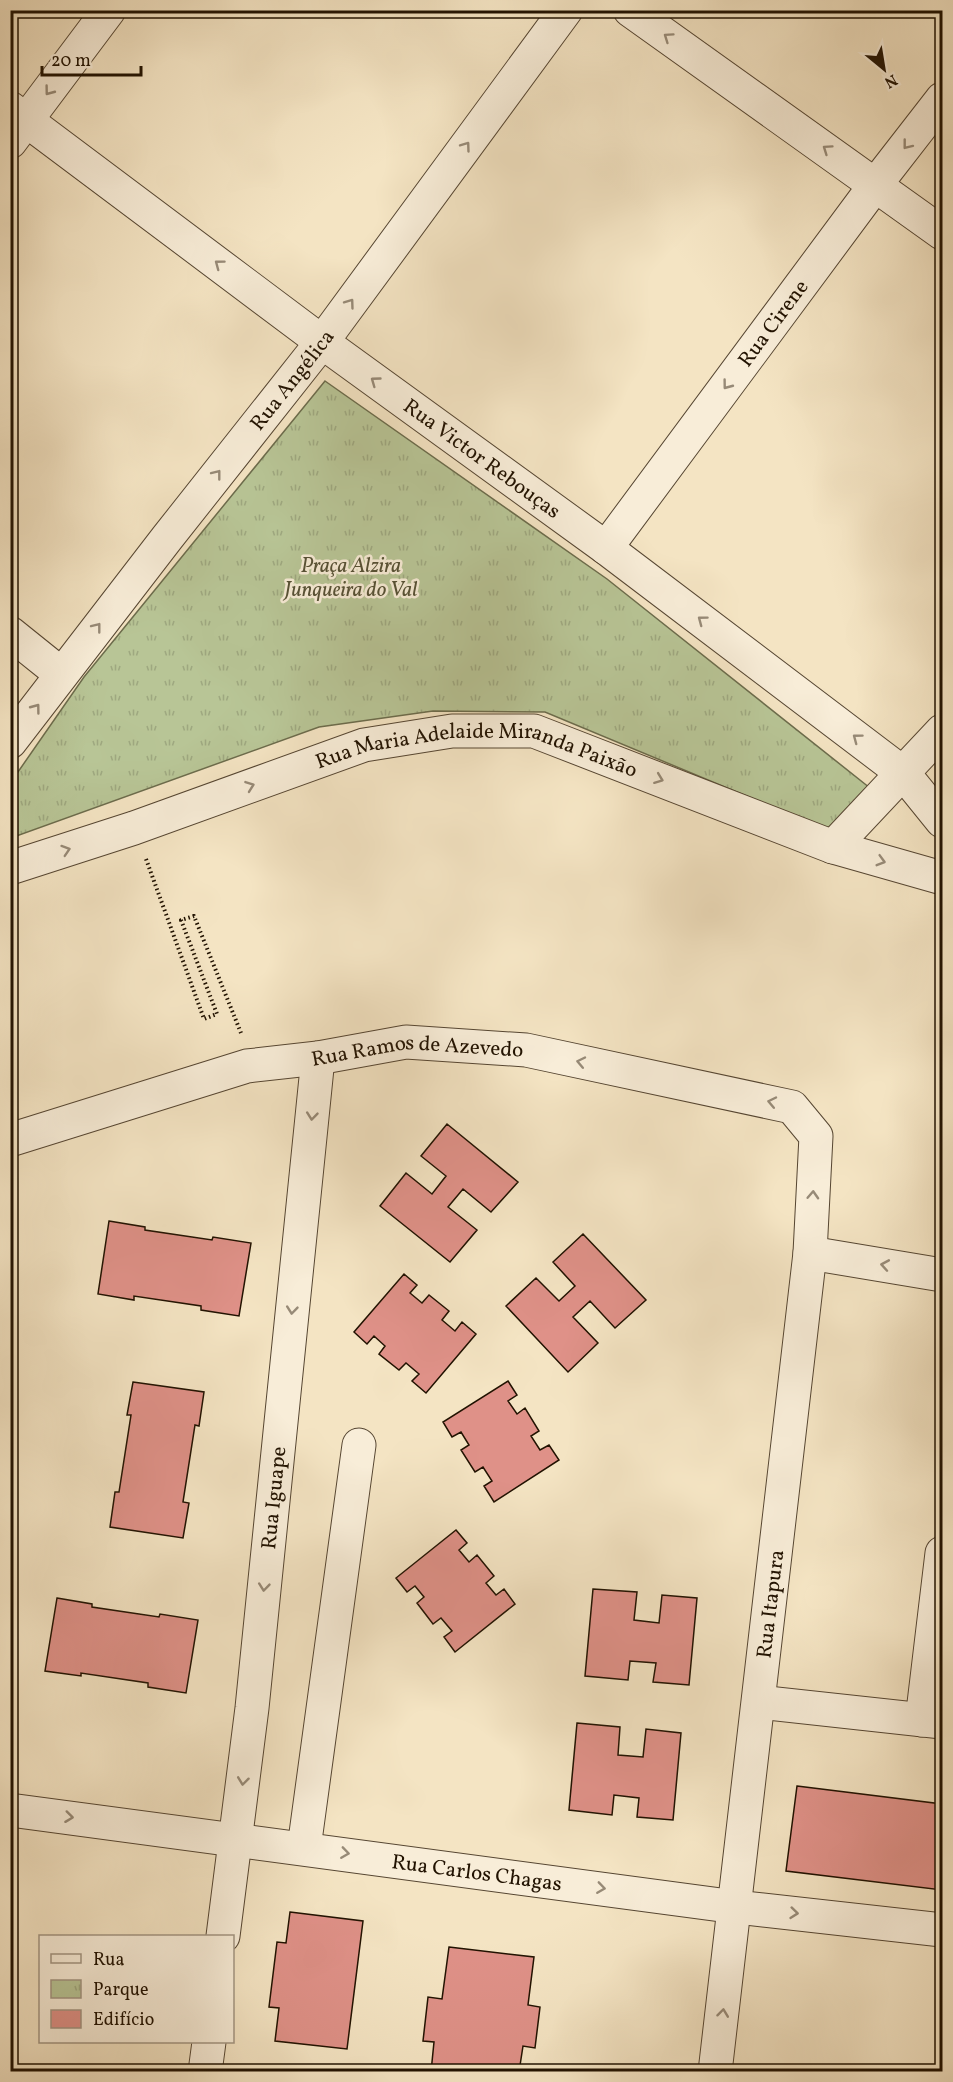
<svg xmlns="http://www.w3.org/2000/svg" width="953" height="2082" viewBox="0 0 953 2082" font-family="Vollkorn,serif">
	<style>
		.park { fill: url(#park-tufts); stroke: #6c6c4c; stroke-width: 1.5 }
		.building { fill: #df9188; stroke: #211201; stroke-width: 1.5 }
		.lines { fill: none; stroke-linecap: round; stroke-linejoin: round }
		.minor-casing { stroke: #564632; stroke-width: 35 }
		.path { stroke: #211201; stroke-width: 4; stroke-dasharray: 1.5 3; stroke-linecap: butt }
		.minor { stroke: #f8edd8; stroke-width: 33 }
		.oneway { stroke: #978a77 }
		.labels { text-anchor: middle; stroke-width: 5; stroke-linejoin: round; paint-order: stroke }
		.street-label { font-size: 21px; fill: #211201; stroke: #f8edd8 }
		.park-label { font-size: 21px; font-style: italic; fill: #565135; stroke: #f8edd8 }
	</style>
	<defs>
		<pattern id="park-tufts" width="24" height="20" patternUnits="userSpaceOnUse" patternTransform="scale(1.5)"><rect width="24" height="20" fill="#b8c596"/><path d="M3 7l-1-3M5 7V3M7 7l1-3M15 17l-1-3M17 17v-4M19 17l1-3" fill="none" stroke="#9ea880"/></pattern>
	</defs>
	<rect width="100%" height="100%" fill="#f4e4c3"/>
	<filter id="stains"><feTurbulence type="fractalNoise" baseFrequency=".00333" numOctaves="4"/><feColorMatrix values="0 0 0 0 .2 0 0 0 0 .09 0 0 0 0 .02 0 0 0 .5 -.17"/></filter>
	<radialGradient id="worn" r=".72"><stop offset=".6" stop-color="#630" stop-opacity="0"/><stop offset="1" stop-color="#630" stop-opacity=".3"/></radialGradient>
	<path class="park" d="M325,381L607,579L870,788L833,832L545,712L433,711L319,727L11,838V782L84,677Z"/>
	<path class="building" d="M447,1124L518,1182L491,1212L463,1189L448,1207L477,1230L450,1262L380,1206L406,1173L432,1194L446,1176L421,1156Z
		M109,1221L145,1227V1230L212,1240L213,1237L251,1243L239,1316L201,1310V1306L134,1296V1300L98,1294Z
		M583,1234L646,1300L615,1328L590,1301L573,1317L598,1343L568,1372L506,1306L536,1278L559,1301L575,1286L553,1262Z
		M404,1274L417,1285L410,1293L422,1303L429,1295L449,1311L442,1320L455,1331L462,1322L476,1334L426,1393L412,1381L419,1374L406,1363L399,1370L379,1354L385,1346L374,1336L367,1344L354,1332Z
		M508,1381L517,1395L508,1401L517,1414L525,1408L539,1431L531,1436L540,1450L549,1445L559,1460L494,1502L484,1486L492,1481L483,1467L475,1472L461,1450L469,1445L461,1432L452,1437L443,1422Z
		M133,1382L204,1392L199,1426L195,1425L183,1502L189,1503L183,1538L110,1527L115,1492H119L131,1415H127Z
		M456,1530L467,1543L459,1550L469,1562L477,1555L494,1576L486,1583L496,1595L504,1589L515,1604L455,1652L444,1637L452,1631L441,1618L433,1624L417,1603L424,1597L415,1586L407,1592L396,1578Z
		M593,1589L637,1592L634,1620L659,1623L662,1595L697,1598L689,1685L653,1682L656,1663L630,1661L628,1680L585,1676Z
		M57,1598L92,1604V1607L159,1617L160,1614L198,1620L186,1693L148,1687V1683L81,1673V1676L45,1671Z
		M577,1723L620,1727L618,1755L643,1757L646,1729L681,1733L673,1820L637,1817L639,1798L614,1795L612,1815L569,1810Z
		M797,1786L942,1804V1890L786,1871Z
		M290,1912L363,1921L347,2049L275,2041L279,2008L269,2007L277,1942L286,1943Z
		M449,1947L534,1957L528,2005L540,2007L535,2048L523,2046L519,2072H431L434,2042L423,2041L428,1997L442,1999Z"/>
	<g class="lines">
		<defs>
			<g id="minor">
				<path d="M630,10L942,233"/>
				<path id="s1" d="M10,108L322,342L606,548L904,774L942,821"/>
				<path d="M10,142L109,10"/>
				<path id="s2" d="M606,548L876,184L942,99"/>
				<path d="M10,633L61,674"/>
				<path id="s3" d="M10,742L167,538L322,342L566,10"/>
				<path d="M833,847L942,731"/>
				<path id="s4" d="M10,868L134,828L364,745L452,731H534L833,847L942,878"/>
				<path id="s5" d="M10,1140L247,1066L318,1058L406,1042L526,1050L792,1107L816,1136L810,1253L715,2072"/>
				<path d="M810,1253L942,1275"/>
				<path d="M759,1702L942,1722"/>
				<path d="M922,1720L942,1553"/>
				<path id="s6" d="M10,1810L736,1907L942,1930"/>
				<path d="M304,1848L359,1445"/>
				<path id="s7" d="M223,1936L252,1708L318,1058"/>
				<path d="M205,2072L209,2042"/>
			</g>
		</defs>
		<use href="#minor" class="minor-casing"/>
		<path class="path" d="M146,859L204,1019L217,1014L181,920L194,916L241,1033"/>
		<use href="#minor" class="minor"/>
	</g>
	<defs><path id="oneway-chevron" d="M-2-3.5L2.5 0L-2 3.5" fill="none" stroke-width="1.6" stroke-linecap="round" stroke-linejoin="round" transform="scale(1.5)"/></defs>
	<g class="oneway">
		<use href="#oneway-chevron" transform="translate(668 37) rotate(-145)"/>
		<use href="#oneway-chevron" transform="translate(49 91) rotate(127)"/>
		<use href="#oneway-chevron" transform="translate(907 145) rotate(128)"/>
		<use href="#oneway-chevron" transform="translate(466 146) rotate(-54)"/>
		<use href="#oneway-chevron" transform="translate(827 149) rotate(-145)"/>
		<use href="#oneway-chevron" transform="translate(219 264) rotate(-143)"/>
		<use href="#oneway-chevron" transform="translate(350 303) rotate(-54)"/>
		<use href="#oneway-chevron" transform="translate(375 381) rotate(-144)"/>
		<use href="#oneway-chevron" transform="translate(727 385) rotate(127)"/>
		<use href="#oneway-chevron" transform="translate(217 474) rotate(-52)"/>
		<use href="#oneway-chevron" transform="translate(702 620) rotate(-143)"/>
		<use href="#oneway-chevron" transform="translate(97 627) rotate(-52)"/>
		<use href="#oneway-chevron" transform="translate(36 708) rotate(-53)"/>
		<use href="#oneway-chevron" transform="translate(857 738) rotate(-143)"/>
		<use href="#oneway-chevron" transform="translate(659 779) rotate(21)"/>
		<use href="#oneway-chevron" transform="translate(250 786) rotate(-20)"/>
		<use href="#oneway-chevron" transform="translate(66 850) rotate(-18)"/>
		<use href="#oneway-chevron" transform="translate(881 861) rotate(16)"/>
		<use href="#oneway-chevron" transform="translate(581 1062) rotate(-168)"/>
		<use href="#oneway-chevron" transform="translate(772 1102) rotate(-168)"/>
		<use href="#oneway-chevron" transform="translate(312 1116) rotate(96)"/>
		<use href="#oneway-chevron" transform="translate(813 1195) rotate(-87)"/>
		<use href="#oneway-chevron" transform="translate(885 1265) rotate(-170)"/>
		<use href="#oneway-chevron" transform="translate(292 1310) rotate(96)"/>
		<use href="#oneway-chevron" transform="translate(264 1587) rotate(96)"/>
		<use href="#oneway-chevron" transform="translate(243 1781) rotate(97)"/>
		<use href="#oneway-chevron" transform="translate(69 1817) rotate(7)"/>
		<use href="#oneway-chevron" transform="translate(345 1853) rotate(8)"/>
		<use href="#oneway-chevron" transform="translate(601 1888) rotate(8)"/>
		<use href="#oneway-chevron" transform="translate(794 1913) rotate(6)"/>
		<use href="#oneway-chevron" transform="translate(723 2013) rotate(-83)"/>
	</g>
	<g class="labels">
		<g class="street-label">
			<text dy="7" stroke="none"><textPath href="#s2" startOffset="280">Rua Cirene</textPath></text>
			<text dy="7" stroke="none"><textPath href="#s3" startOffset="459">Rua Angélica</textPath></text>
			<text dy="7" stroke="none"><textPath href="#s1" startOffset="588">Rua Victor Rebouças</textPath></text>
			<text dy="7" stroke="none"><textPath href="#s4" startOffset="490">Rua Maria Adelaide Miranda Paixão</textPath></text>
			<text dy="7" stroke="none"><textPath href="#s5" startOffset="420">Rua Ramos de Azevedo</textPath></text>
			<text dy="7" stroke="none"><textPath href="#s7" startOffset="441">Rua Iguape</textPath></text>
			<text transform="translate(770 1604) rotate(-83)" y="7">Rua Itapura</text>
			<text dy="7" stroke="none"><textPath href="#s6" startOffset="471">Rua Carlos Chagas</textPath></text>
		</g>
		<g class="park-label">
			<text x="351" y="572">Praça Alzira<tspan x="351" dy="24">Junqueira do Val</tspan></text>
		</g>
	</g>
	<rect width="953" height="2082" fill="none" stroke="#f4e4c3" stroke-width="36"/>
	<rect x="12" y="12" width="929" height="2058" fill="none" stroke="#211201" stroke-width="3"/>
	<rect x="18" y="18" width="917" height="2046" fill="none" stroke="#211201" stroke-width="1.5"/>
	<rect x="39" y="1935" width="195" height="108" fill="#f8edd8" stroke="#a29582" stroke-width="1.5"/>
	<rect x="51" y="1954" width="30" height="9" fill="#f8edd8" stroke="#a29582" stroke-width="1.5"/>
	<text x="93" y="1965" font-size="18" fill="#211201">Rua</text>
	<rect x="51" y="1980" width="30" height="18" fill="url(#park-tufts)" stroke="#a29582" stroke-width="1.5"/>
	<text x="93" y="1995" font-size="18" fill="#211201">Parque</text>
	<rect x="51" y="2010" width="30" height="18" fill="#df9188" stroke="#a29582" stroke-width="1.5"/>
	<text x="93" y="2025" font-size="18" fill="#211201">Edifício</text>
	<g transform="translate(884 69) rotate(150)" stroke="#f8edd8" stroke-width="4.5" paint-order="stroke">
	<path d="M0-4.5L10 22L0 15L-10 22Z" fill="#211201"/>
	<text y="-9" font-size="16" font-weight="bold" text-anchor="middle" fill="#211201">N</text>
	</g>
	<path d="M42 66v9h99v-9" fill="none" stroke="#211201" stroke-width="3"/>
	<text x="51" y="66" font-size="18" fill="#211201" stroke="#f8edd8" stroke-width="4.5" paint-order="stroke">20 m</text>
	<rect width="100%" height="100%" filter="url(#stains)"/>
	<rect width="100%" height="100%" fill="url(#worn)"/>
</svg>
